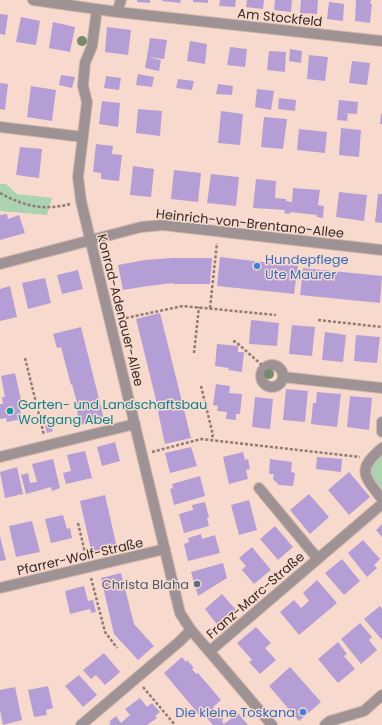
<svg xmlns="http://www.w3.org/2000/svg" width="382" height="725" viewBox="0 0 382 725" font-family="Poppins,sans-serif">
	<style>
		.green { fill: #abd2b1 }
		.building { fill: #b59ed5 }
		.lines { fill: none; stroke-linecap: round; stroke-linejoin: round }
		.minor-casing { stroke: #d1b7ac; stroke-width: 12 }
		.path { stroke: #907c74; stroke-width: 2.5; stroke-dasharray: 3 2; stroke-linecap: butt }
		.minor { stroke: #9f9295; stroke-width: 10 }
		.tree { fill: #768a6e }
		.shop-dot { fill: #3f7fe0; stroke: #f7dacd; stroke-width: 1.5 }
		.culture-dot { fill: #0f9aa8; stroke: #f7dacd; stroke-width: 1.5 }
		.service-dot { fill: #5c6f8a; stroke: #f7dacd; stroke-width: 1.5 }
		.labels { text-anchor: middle; stroke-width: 3; stroke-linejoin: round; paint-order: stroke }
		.street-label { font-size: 13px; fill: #372c27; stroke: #f7dacd }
		.shop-label { font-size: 13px; fill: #366cbe; stroke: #f7dacd; text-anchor: start }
		.culture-label { font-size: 13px; fill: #0d838f; stroke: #f7dacd; text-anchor: start }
		.service-label { font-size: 13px; fill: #4e5e75; stroke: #f7dacd; text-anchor: end }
	</style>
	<rect width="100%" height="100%" fill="#f7dacd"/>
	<path class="green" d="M0,184H6L17,194L52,198L47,215L0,211Z
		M382,452V489L370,475L372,462Z"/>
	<path class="building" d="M137,0H150V3L137,2Z
		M162,0H181L180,3L162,1Z
		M193,0H208V3L193,2Z
		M220,0H236L235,7L219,6Z
		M247,0H264L263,9L246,7Z
		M275,0H292L291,12L274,10Z
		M301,0H318L317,14L300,13Z
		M356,0H371L370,4H372L370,23L355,21Z
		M329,2L344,4L343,21L327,19Z
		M0,14L8,15L5,35L0,34Z
		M21,17L40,21L36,45L16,42Z
		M53,22L75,27L70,52L49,48Z
		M107,27L131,30L128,55L105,52Z
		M150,38L167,40L164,59L147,57Z
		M190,41L207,44L205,64L187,61Z
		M230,47L247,49L245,67L227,65Z
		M290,49L302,51L301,63L289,61Z
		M269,51L286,52L285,72L267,70Z
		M309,55L328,57L325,81L307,79Z
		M147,57L161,60L159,71L145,68Z
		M352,61L370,63L367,85L349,83Z
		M138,74L154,77L152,87L136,85Z
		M61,75L75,77L72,88L59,85Z
		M106,76L121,78L119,90L104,88Z
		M178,79L194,81L192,90L176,88Z
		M0,83L8,84L5,110L0,109Z
		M218,84L233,86L232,95L216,94Z
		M31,86L56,90L52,121L27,117Z
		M257,89L274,91L271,110L255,107Z
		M279,98L296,100L295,111L278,109Z
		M339,100L358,102L357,114L341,113L348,114L347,121L337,120Z
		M102,101L120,103L118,127L99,124Z
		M138,109L162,111L160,136L136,133Z
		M221,111L243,114L240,145L218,143Z
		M381,114H382V124H380Z
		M264,117L287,119L283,149L261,147Z
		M341,128L361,130L359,157L339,155Z
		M299,129L327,132L325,153L297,150Z
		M96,144L113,146L112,154L122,155L119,181L101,179V173L93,172Z
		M20,147L42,149L39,178L16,175Z
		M133,166L154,169L151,197L130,195Z
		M174,170L201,173L198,202L171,199Z
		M211,174L239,177L236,206L207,203Z
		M256,179L276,181L275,198L286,199V201L292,202L293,188L320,190L318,205L324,206L323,218L317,217V215L290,212V214L284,213L285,210L253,208Z
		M339,192L367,195L364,221L336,217Z
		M378,194H382V223L375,222Z
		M7,214L8,219L19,215L25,233L0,240V215Z
		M220,257L298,266L294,294L217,286Z
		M171,258H212L210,284H173V283L148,286L123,290L118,265L145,260Z
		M303,268L382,276L380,303L300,295Z
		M78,270L83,289L62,294L57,275Z
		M45,278L51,303L28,309L22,283Z
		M10,286L17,317L0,321V289Z
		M160,313L191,438L165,444L158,412H159L136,319Z
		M251,320L279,323L277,346L249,344Z
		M292,325L315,327L312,356L289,354Z
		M81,327L104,419L80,425L77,411L79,410L72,384L71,385L61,347L57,348L53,334Z
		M325,332L346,335L343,362L322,360Z
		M356,335L380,337L377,363L354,361Z
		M217,344L238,346V352H244L242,372L228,370L229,368L215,366Z
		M15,373L21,400H18L22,419L7,422L6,418L0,419V404H3L2,397H5L1,376Z
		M216,384L230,386L229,393L242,394L240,414H236V420L226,419L227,412L217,411L218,406L213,405Z
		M286,389L308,391L305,422L283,420Z
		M317,392L341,394L337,427L311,424L313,403H316Z
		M350,396L372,398L369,430L347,427Z
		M255,397L273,399L270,429L252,427Z
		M49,417L53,431L47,433L43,419Z
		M115,442L120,461L102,466L97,447Z
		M191,447L197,466L170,473L165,453Z
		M85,451L92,478L66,484L63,473L71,471L67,455Z
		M243,452L245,460L248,459L250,469L246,470L248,479L229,484L223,457Z
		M317,457L342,459L341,472L316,469Z
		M53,459L60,488L52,491L51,487L26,494L21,475L28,473L30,483L37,482L32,464Z
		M270,459L292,462L291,472L295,473L293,486L279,485L273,479L274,474H269Z
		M17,467L23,494L5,498L0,472Z
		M349,472L370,497L349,515L328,490Z
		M200,476L205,496L174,505L170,489L173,488L172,484Z
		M309,494L329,517L310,534L290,510Z
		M105,495L117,548L92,554L80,501Z
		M249,500L257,530L239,535L231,505Z
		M205,502L209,517L207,518L209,526L184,533L179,514L193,510L192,505Z
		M63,515L67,529L70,528L72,538L51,543L45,519Z
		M32,521L40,552L16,557L9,526Z
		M382,524V537L376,530Z
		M275,526L293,547L278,560L260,539Z
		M201,534L202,539L215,535L220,553L188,561L184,544L189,542L188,538Z
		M0,536L6,560L0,561Z
		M363,540L380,559L374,565L377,568L367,577L348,553Z
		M252,547L271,570L254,584L242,570L246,566L239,558Z
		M342,559L360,581L344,595L325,573Z
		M223,563L227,578L198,596L191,572Z
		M121,573L134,624L154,646L138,660L114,634L101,578Z
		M317,580L337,603L299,635L280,612L294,600L301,608L309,601L303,593Z
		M84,586L88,601L93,600L96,612L91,613L90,609L70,614L65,591Z
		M222,594L237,611L219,627L205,609Z
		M380,606L382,609V640L364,619Z
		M360,623L372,637L369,640L377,650L361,664L341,639Z
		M256,627L271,643L265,648L276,660L260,674L249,662L252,660L237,643Z
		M338,642L347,654L344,656L355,669L338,683L318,659Z
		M104,653L120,672L105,685L96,675L91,679L83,670Z
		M182,657L186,662L187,660L194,668L192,669L196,674L198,673L221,700L213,707L217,712L219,710L224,717L222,722L224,724L231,719L229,717L236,711L248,725H213L204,715L201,717L164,673Z
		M290,667L321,702L299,721L269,686Z
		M79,675L97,695L83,707L65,686Z
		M48,686L53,708L46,710L47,715L34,717L28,690Z
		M15,687L22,720L3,725L0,710V690Z
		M140,698L147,707L152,703L160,712L155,716L157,718L147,725H109L111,723L109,722L116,716L121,723L130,715L125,709Z"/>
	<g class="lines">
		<defs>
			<path id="minor" d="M33,0L117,12L382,41
				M97,9L92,46L85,63L83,86L87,102L78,177L81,201L180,613L191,630L272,725
				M117,12L121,0
				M0,127L83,137
				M0,264L141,227L163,225L382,250
				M261 376a11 11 0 1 1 22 0a11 11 0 1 1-22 0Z
				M283,377L382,388
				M382,422V432
				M382,448C356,470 364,476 382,499
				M0,457L135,424
				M259,488L318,559
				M0,588L165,549
				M210,651L382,504
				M81,725L179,642L191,630
				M325,725L330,721L364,711L382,695"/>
		</defs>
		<use href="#minor" class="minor-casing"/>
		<path class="path" d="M0,193C24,206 44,211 70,204
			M210,308L217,243
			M121,319L183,306L276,315
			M318,320L382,327
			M233,341L236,342L264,367
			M194,353L199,307
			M25,358L44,435
			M201,386L213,435L211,439
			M152,452L201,439L360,457
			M78,523L86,557
			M91,578L105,632L117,648
			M143,687L175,725"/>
		<use href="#minor" class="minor"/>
	</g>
	<g class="tree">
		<circle cx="82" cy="41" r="5"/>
		<circle cx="269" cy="374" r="5"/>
	</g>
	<g class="shop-dot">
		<circle cx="257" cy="266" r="4"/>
		<circle cx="303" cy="712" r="4"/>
	</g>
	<circle class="culture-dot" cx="10" cy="411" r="4"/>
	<circle class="service-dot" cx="197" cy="584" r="4"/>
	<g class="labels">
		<g class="street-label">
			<text transform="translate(280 17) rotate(6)" y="5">Am Stockfeld</text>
			<text transform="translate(250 223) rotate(6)" y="5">Heinrich-von-Brentano-Allee</text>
			<text transform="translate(121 310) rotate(76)" y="5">Konrad-Adenauer-Allee</text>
			<text transform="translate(80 556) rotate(-13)" y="5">Pfarrer-Wolf-Straße</text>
			<text transform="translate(255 595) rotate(-41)" y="5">Franz-Marc-Straße</text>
		</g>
		<g class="shop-label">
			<text x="265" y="264">Hundepflege<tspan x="265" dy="15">Ute Maurer</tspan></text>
			<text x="295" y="717" text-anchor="end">Die kleine Toskana</text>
		</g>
		<g class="culture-label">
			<text x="18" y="409">Garten- und Landschaftsbau<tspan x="18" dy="15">Wolfgang Abel</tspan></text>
		</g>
		<g class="service-label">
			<text x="189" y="589">Christa Blaha</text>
		</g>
	</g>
</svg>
